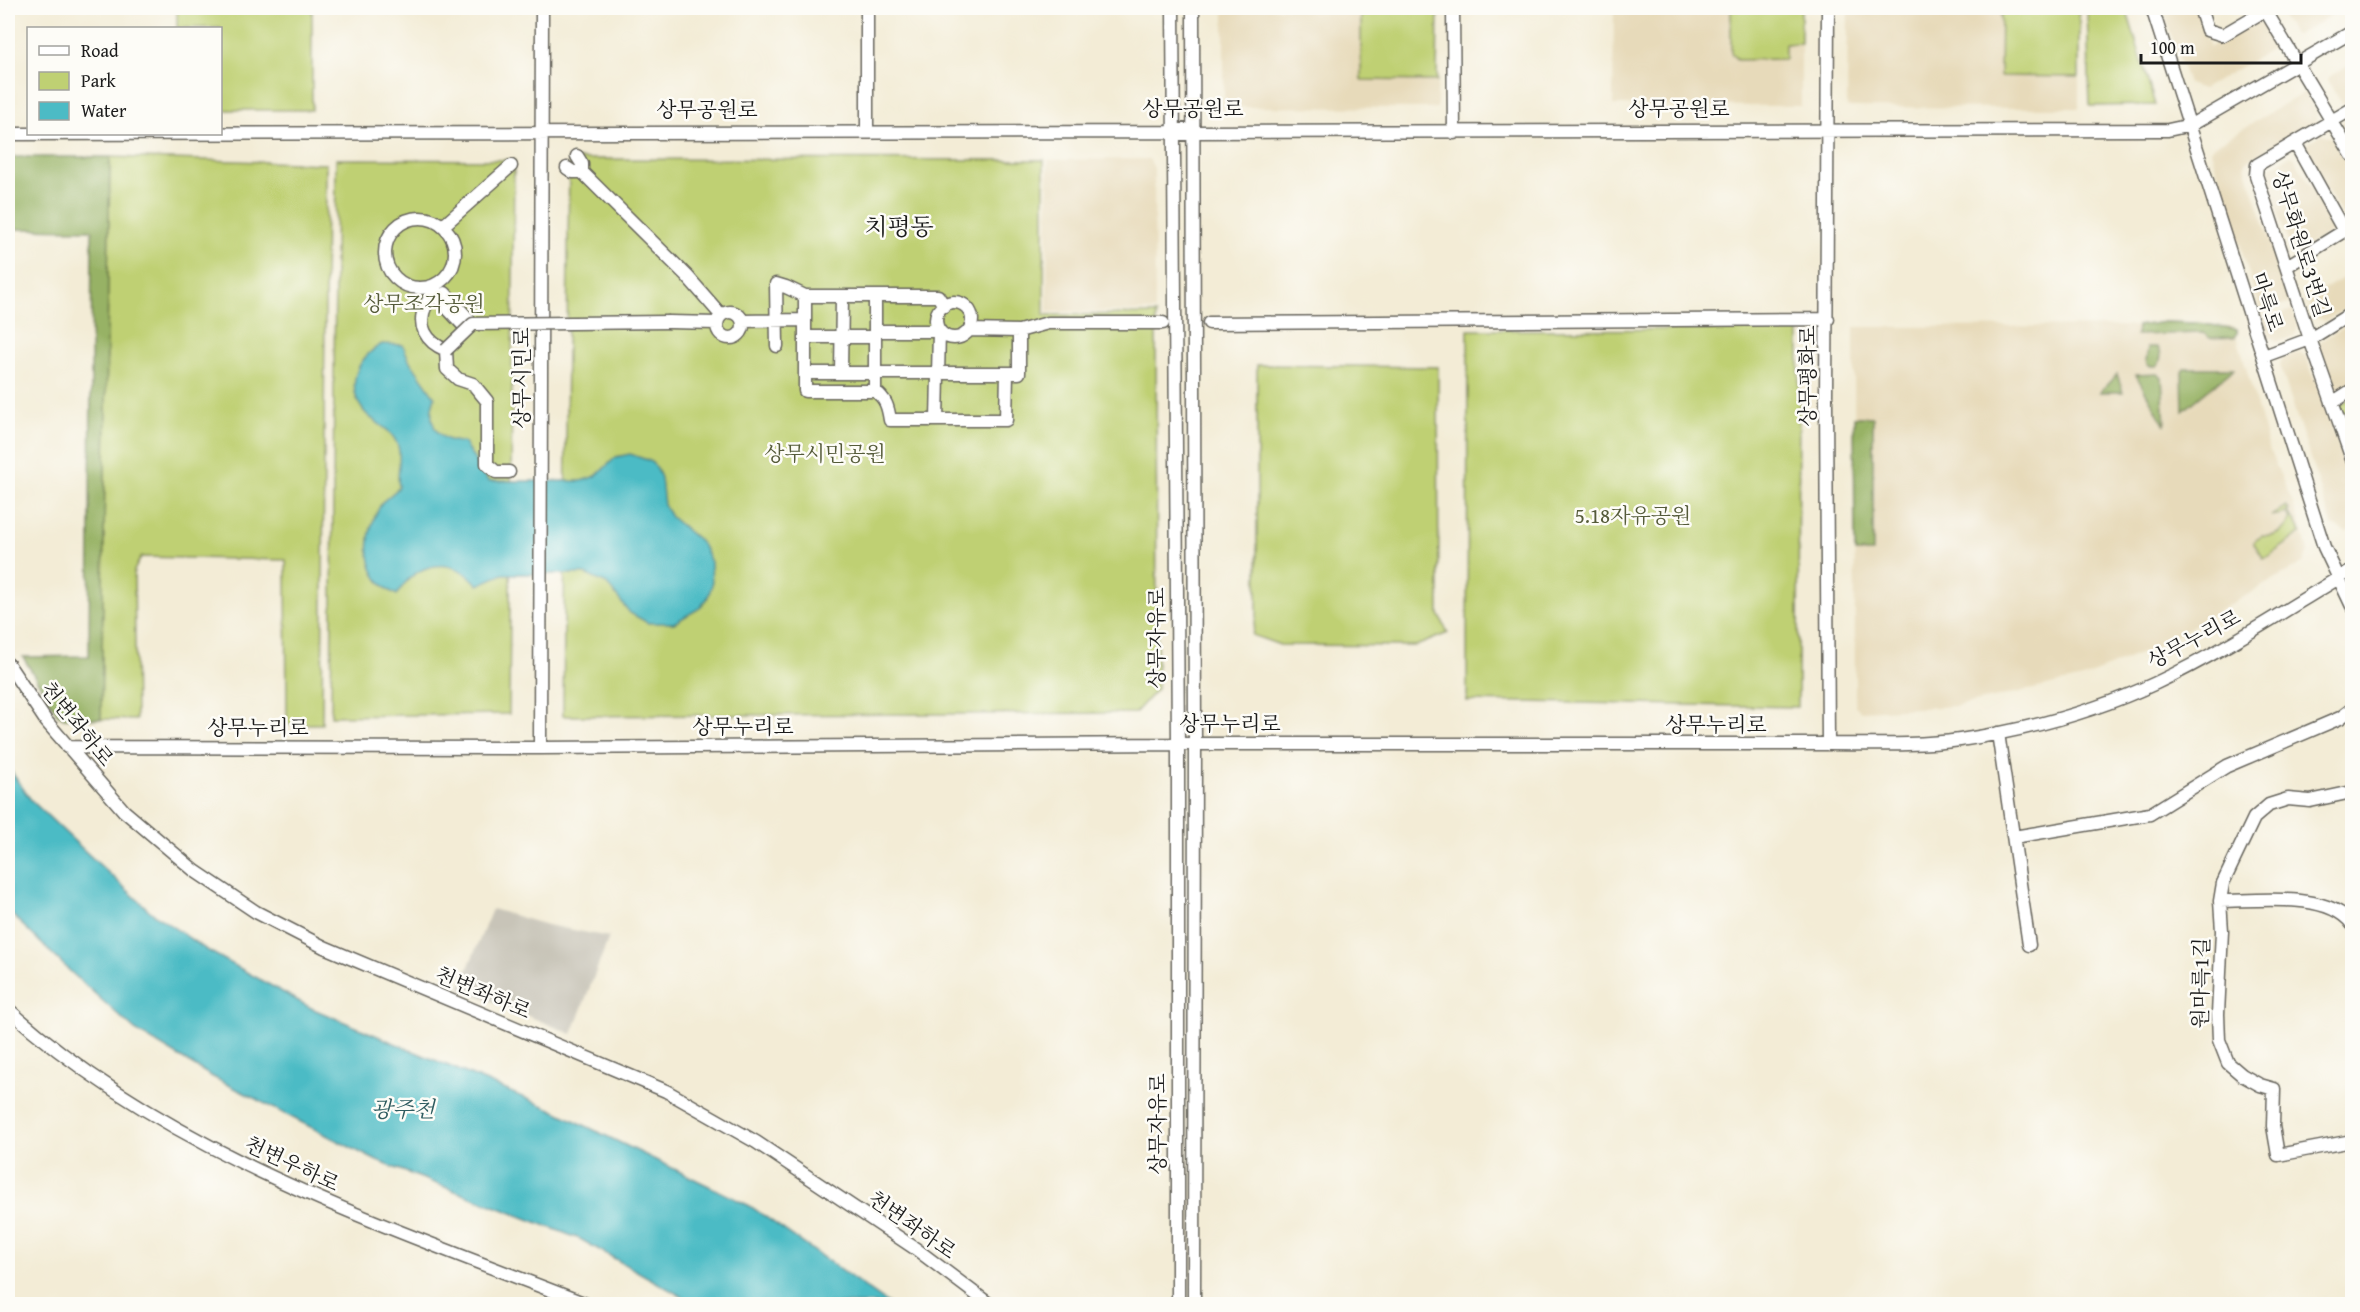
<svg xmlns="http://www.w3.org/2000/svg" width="2360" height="1312" viewBox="0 0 2360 1312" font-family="'Gentium Book Plus','Noto Serif KR',serif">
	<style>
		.built { fill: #e7daba }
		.industrial { fill: #c8c4b8 }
		.green { fill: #bfd073; stroke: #6e7648; stroke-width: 1.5 }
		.forest { fill: #97b265; stroke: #5a6740; stroke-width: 1.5 }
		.water { fill: #4cbbc5; stroke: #346c70; stroke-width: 1.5 }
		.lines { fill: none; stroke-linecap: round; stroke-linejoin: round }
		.minor-casing { stroke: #67655d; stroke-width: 15 }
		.major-casing { stroke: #67655d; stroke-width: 20 }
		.minor { stroke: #fff; stroke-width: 12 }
		.major { stroke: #fff; stroke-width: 16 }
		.minor-bridge-casing { stroke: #67655d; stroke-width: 15; stroke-linecap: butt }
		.minor-bridge { stroke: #fff; stroke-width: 12 }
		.labels { text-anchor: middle; stroke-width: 5; stroke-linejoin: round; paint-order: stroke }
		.street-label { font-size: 21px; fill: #1c1c1c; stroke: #fdfcf7 }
		.park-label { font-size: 21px; fill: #555b3a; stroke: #fdfcf7 }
		.water-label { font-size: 22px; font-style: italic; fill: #2f5c60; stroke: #fdfcf7 }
		.quarter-label { font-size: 24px; fill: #1c1c1c; stroke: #fdfcf7 }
	</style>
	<rect width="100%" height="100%" fill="#fdfcf7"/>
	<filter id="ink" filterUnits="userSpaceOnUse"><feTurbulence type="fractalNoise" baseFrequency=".0167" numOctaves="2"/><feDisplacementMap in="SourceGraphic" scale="12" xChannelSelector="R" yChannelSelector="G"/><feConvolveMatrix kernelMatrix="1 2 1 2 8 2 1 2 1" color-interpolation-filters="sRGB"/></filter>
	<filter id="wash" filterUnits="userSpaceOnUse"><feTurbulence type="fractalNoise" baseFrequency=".008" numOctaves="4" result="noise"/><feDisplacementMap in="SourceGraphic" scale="24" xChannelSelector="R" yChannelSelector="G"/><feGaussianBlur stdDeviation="1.35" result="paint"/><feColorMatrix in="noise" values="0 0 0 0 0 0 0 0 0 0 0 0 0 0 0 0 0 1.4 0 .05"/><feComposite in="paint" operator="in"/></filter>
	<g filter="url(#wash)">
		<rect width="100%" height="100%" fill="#f3ecd6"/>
		<path class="built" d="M1224,8H1438L1437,108L1224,107Z
			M1614,8H1801V106L1613,105Z
			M1848,8H2079V108L1847,107Z
			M2162,8H2196L2210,47L2258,21L2263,24L2275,44L2274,48L2203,89L2188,84Z
			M2284,8H2344L2297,35L2293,34L2281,14Z
			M2352,63V100L2346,104L2340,102L2328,81L2329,77Z
			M2303,93H2306L2317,113L2316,122L2247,161L2245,166L2291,303L2261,312L2211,151L2212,147Z
			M2352,116V143L2343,127V121Z
			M2322,134L2332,138L2352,172V221L2343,217L2305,154L2308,143Z
			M2289,156L2294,157L2333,223L2332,232L2296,252L2291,250L2265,177L2267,169Z
			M1149,159L1154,168L1155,311L1047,312L1048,160Z
			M2352,273V305L2325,321L2315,317L2307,299Z
			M2293,310L2298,327L2294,337L2278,342L2269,337L2263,319Z
			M2352,322V382L2342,389L2332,386L2317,347L2320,341Z
			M2234,326L2270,452L2292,501L2305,541L2308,552L2304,562L2160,645L2083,678L1957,706L1861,711L1855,706L1854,327Z
			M2298,353L2306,356L2352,481V529L2346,532L2332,525L2280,365L2282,358Z"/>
		<path class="industrial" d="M492,909L547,925L609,937L572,1034L460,988Z"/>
		<path class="green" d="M177,8H312V110H221L220,28H177Z
			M1361,8H1438L1437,81L1361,80Z
			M1731,8H1801V43L1785,44V59L1737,60L1731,53Z
			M2001,8H2079V77L2000,76Z
			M2087,8H2126L2155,105L2090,106Z
			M110,157L326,164L322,724H287L286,560L141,557L134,571L136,720L101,719Z
			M336,159L514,160L509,714L331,716Z
			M569,159L1044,160V315L1156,314L1157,689L1135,713L563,716Z
			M1799,329L1798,707L1467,701L1468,330Z
			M1257,365L1438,367L1439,614L1448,633L1416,646L1280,645L1252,635L1257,614Z
			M2352,397V448L2339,410L2341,404Z
			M2286,506L2289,510L2287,511L2302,533L2264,559L2253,542L2262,536C2274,538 2285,531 2290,519L2287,513L2271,516Z"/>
		<path class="forest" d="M8,157H110L101,719L64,718L57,714L23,657L89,656L92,230L8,229Z
			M2165,322L2197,323L2237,329V334L2235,337L2210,338L2203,333L2136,335L2137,326Z
			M2148,347H2157C2162,352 2162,360 2157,366H2148L2146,361Z
			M2184,368H2235L2183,411L2182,371Z
			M2117,374L2123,392H2100Z
			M2158,374L2162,378L2165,426L2136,375Z
			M1854,417H1873V552H1855Z"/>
		<path class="water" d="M382,344L403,345L409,360L435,397C429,413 430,433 449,440C454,442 459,441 464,443L488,481H581L596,476L616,457L630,454L650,461L657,468L661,478L664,505L671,517L701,542L711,562L712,585L708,597L700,608L674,623H648L630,613L607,584L585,574H503L478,585C452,555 416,561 397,595C362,578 363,536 380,506C386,496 393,495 399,487C396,473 402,459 398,446C391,426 373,424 363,410C345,385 357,358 382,344Z
			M8,767L31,800L87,853L151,912L207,950L311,1008L551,1109L750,1206L889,1304H695L580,1239L377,1161L211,1076L135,1030L73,974L8,911Z"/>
	</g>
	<g filter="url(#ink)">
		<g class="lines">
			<defs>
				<path id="minor" d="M867,8V132
					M1173,8L1178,744V1304
					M1193,8L1195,744L1194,1304
					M1453,8L1454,133
					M1828,8L1826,400L1828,744
					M2152,8L2324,547L2352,606
					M2200,8L2207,30L2223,35L2269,8
					M2264,8L2352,155
					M2352,109L2257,165L2256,175L2310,339L2352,459
					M1193,132L2168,130L2191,125L2352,32
					M8,134L1174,132
					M2295,143L2344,231
					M577,156L582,164V172
					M567,168L573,172H582L687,276L721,315
					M385 253a35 35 0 1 1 70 0a35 35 0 1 1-70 0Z
					M443,226L511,166
					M2287,266L2352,226
					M436,284C434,294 430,297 426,305C416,325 426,342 446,350L447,369L458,379L473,384L487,401V464L496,472H509
					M434,294L464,326L467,323L442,296L445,293L473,324
					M936 320a18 18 0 1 1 36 0a18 18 0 1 1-36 0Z
					M717 325a13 13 0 1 1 26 0a13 13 0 1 1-26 0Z
					M805,320V296H938L944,306
					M743,321L805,320V337H875V296
					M669,322L717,323
					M1209,323L1828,319
					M969,330L1019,331L1048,323H1163
					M875,331H939L937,420
					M805,337V373H875V337
					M777,346L776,284L786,287L805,296
					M2264,356L2310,339L2352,313
					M805,373V391H875V373H1019V331
					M841,373L842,296
					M875,391C886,399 888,407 890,420H1006L1007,373
					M2332,403L2352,390
					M8,664L46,721L124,811L195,871L256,912L324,947L666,1091L756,1142L916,1249L989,1304
					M1998,733L2029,945
					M67,747L540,748L1178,744H1828C1872,744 1917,746 1960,740C2027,730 2094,712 2156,683C2224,651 2288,608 2352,570
					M540,748L542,8
					M2352,792L2310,801L2288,799L2269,805L2254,818L2223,883L2220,901L2222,931L2218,1014L2219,1040L2228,1063L2242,1075L2260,1085L2274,1089L2273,1126L2278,1155L2352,1141
					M2014,837L2150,814L2227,766L2340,718L2352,709
					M2220,901C2257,901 2328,891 2352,924
					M8,1009C171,1156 385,1225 586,1304"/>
				<path id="major" d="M1174,132H1193"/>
			</defs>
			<use href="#minor" class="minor-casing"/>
			<use href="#major" class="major-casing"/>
			<use href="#minor" class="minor"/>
			<use href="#major" class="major"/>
			<defs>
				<path id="minor-bridge" d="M446,350L473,324L669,322"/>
			</defs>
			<use href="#minor-bridge" class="minor-bridge-casing"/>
			<use href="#minor-bridge" class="minor-bridge"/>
		</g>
	</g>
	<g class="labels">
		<g class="street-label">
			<text x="1193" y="116">상무공원로</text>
			<text x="1679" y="116">상무공원로</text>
			<text x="707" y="117">상무공원로</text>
			<text transform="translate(2301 244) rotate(73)" y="7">상무화원로3번길</text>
			<text transform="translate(2267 302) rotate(72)" y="7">마륵로</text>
			<text transform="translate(1808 376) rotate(-90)" y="7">상무평화로</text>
			<text transform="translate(522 378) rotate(-90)" y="7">상무시민로</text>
			<text transform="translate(1157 638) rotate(-90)" y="7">상무자유로</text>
			<text transform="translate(2194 639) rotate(-28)" y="7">상무누리로</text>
			<text transform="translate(77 724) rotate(51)" y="7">천변좌하로</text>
			<text x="1230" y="731">상무누리로</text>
			<text x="1716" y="732">상무누리로</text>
			<text x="743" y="734">상무누리로</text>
			<text x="258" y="735">상무누리로</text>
			<text transform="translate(2201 983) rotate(-89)" y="7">원마륵1길</text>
			<text transform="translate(483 993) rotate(23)" y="7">천변좌하로</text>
			<text transform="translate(1158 1124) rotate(-90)" y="7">상무자유로</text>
			<text transform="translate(292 1164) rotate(25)" y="7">천변우하로</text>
			<text transform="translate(912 1225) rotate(35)" y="7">천변좌하로</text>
		</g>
		<g class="park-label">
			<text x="424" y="311">상무조각공원</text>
			<text x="825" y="461">상무시민공원</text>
			<text x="1633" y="523">5.18자유공원</text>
		</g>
		<g class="water-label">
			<text x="403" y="1117">광주천</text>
		</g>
		<g class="quarter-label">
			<text x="899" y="235">치평동</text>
		</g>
	</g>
	<rect width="2360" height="1312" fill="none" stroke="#fdfcf7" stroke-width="30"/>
	<rect x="27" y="27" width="195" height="108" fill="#fdfcf7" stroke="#a3a29f" stroke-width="1.5"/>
	<rect x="39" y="46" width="30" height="9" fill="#ffffff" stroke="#a3a29f" stroke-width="1.5"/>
	<text x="81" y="57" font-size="18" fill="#1c1c1c">Road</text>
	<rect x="39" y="72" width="30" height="18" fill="#bfd073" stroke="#a3a29f" stroke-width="1.5"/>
	<text x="81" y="87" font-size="18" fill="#1c1c1c">Park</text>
	<rect x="39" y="102" width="30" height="18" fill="#4cbbc5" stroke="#a3a29f" stroke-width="1.5"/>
	<text x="81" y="117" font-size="18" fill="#1c1c1c">Water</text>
	<path d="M2141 54v9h160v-9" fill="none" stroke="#1c1c1c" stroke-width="3"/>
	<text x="2150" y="54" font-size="18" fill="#1c1c1c" stroke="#fdfcf7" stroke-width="4.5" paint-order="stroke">100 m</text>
</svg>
